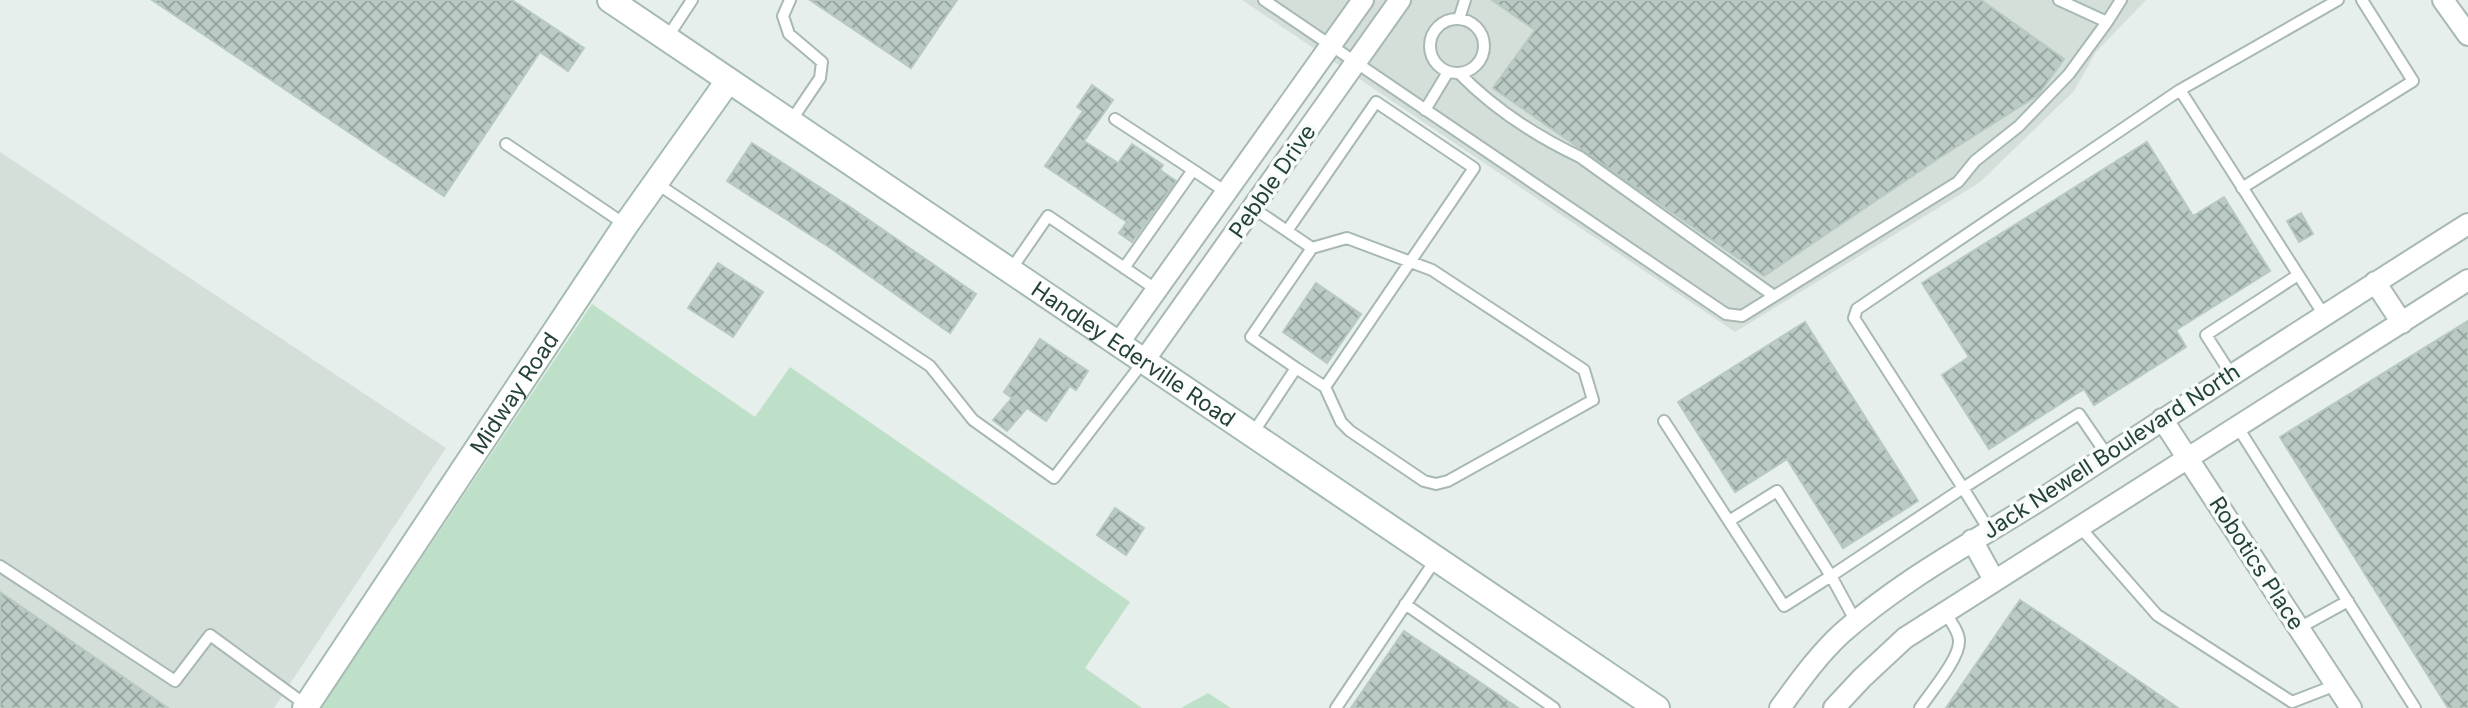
<svg xmlns="http://www.w3.org/2000/svg" width="2468" height="708" viewBox="0 0 2468 708" font-family="Inter,sans-serif">
	<style>
		.built { fill: #d4dfda }
		.green { fill: #bfe0c8 }
		.building { fill: url(#building-cross-hatch); stroke: #b8c9c2; stroke-width: 2 }
		.lines { fill: none; stroke-linecap: round; stroke-linejoin: round }
		.service-casing { stroke: #a8b8b2; stroke-width: 14 }
		.minor-casing { stroke: #a8b8b2; stroke-width: 24 }
		.secondary-casing { stroke: #a4bbb3; stroke-width: 28 }
		.service { stroke: #fff; stroke-width: 10 }
		.minor { stroke: #fff; stroke-width: 20 }
		.secondary { stroke: #fff; stroke-width: 24 }
		.labels { text-anchor: middle; stroke-width: 7; stroke-linejoin: round; paint-order: stroke }
		.street-label { font-size: 22px; fill: #24423a; stroke: #f7fbf9 }
	</style>
	<defs>
		<pattern id="building-cross-hatch" width="8" height="8" patternUnits="userSpaceOnUse" patternTransform="scale(2)"><rect width="8" height="8" fill="#bbcac4"/><path d="M0 0l8 8M0 8l8-8" fill="none" stroke="#98a6a0"/></pattern>
	</defs>
	<rect width="100%" height="100%" fill="#e6efeb"/>
	<path class="built" d="M1242,0H2146L2096,52L2074,91L1979,183L1735,332Z
		M0,152L446,448L274,708H0Z"/>
	<path class="green" d="M592,304L755,417L790,367L1130,602L1085,668L1142,708H321Z
		M1208,693L1231,708H1181Z"/>
	<path class="building" d="M152,0H512L584,48L568,71L540,52L444,196Z
		M810,0H957L911,68Z
		M1492,0H1981L2064,59L2038,95L1939,158L1764,276L1493,88L1535,30Z
		M1092,85L1113,100L1084,141L1118,163L1132,144L1163,165L1160,170L1176,181L1132,242L1119,233L1127,222L1045,166L1083,111L1077,107Z
		M2147,142L2193,216L2224,197L2270,271L2176,330L2186,347L2094,405L2084,389L1989,449L1942,375L1969,357L1922,283Z
		M752,143L853,209L976,294L950,333L832,249L727,181Z
		M2301,213L2313,234L2299,242L2287,221Z
		M718,263L763,292L733,337L688,308Z
		M1316,283L1361,314L1327,363L1283,332Z
		M2468,321V708H2448L2280,437Z
		M1805,322L1918,501L1843,548L1787,459L1735,492L1678,402Z
		M1040,339L1088,371L1076,390L1070,386L1046,421L1027,408L1007,431L993,420L1012,398L1004,392Z
		M1115,508L1144,528L1126,555L1097,535Z
		M0,592L168,708H0Z
		M2020,600L2062,628L2178,708H1946Z
		M1404,631L1518,708H1351Z"/>
	<g class="lines">
		<defs>
			<path id="service" d="M790,0L783,16L789,34L822,62L820,78L791,121
				M1264,0L1726,314L1742,316L1958,182L1975,161L2019,126L2069,74L2107,22L2059,0
				M1430 46a27 27 0 1 1 54 0a27 27 0 1 1-54 0Z
				M1459,19L1465,0
				M2107,22L2121,0
				M667,38L692,0
				M1459,73C1493,108 1536,136 1580,157L1774,296
				M2180,90L2324,315
				M1425,110L1448,72
				M1115,119L1193,170L1124,268
				M506,144L626,225
				M1193,170L1226,192
				M656,183L930,366L973,420L1054,478L1143,362
				M2242,188L2413,81L2362,0
				M1287,231L1376,102L1474,168L1325,387L1296,368
				M1312,248L1347,238L1432,270L1584,370L1593,400L1448,481L1436,484L1424,481L1350,431L1341,422L1325,387
				M1010,271L1048,216L1157,290
				M2231,374L2206,335L2298,275
				M1664,421L1784,606L1831,576L1777,491L1729,521
				M2237,426L2415,708
				M1253,433L1296,368L1251,337L1312,248L1253,208
				M2107,455L2079,414L1963,488L1854,318L1857,309L2180,90L2338,0
				M2079,526L2157,615L2292,702L2336,685
				M0,566L175,681L210,635L306,705
				M1405,604L1554,708
				M1856,622L1831,576L1963,488L1989,530
				M2299,628L2348,601
				M1336,708L1436,559
				M1920,708C1930,693 1960,658 1959,641C1959,631 1950,621 1945,612"/>
			<path id="minor" d="M2443,0L2468,35
				M2375,282L2402,323
				M1118,344L1363,0
				M1143,362L1400,0
				M2162,419L2351,708
				M1972,540L1994,580
				M1780,708C1799,682 1818,655 1842,633C1906,576 1983,537 2054,491C2191,401 2329,312 2468,224
				M1834,708L1862,678L1905,638L2468,280"/>
			<g id="secondary">
				<path id="s1" d="M610,0L1657,708"/>
				<path id="s2" d="M305,708L625,226L728,81"/>
			</g>
		</defs>
		<use href="#service" class="service-casing"/>
		<use href="#minor" class="minor-casing"/>
		<use href="#secondary" class="secondary-casing"/>
		<use href="#service" class="service"/>
		<use href="#minor" class="minor"/>
		<use href="#secondary" class="secondary"/>
	</g>
	<g class="labels">
		<g class="street-label">
			<text transform="translate(1272 181) rotate(-55)" y="8">Pebble Drive</text>
			<text dy="8" stroke="none"><textPath href="#s1" startOffset="632">Handley Ederville Road</textPath></text>
			<text dy="8" stroke="none"><textPath href="#s2" startOffset="378">Midway Road</textPath></text>
			<text transform="translate(2111 451) rotate(-33)" y="8">Jack Newell Boulevard North</text>
			<text transform="translate(2257 563) rotate(57)" y="8">Robotics Place</text>
		</g>
	</g>
</svg>
